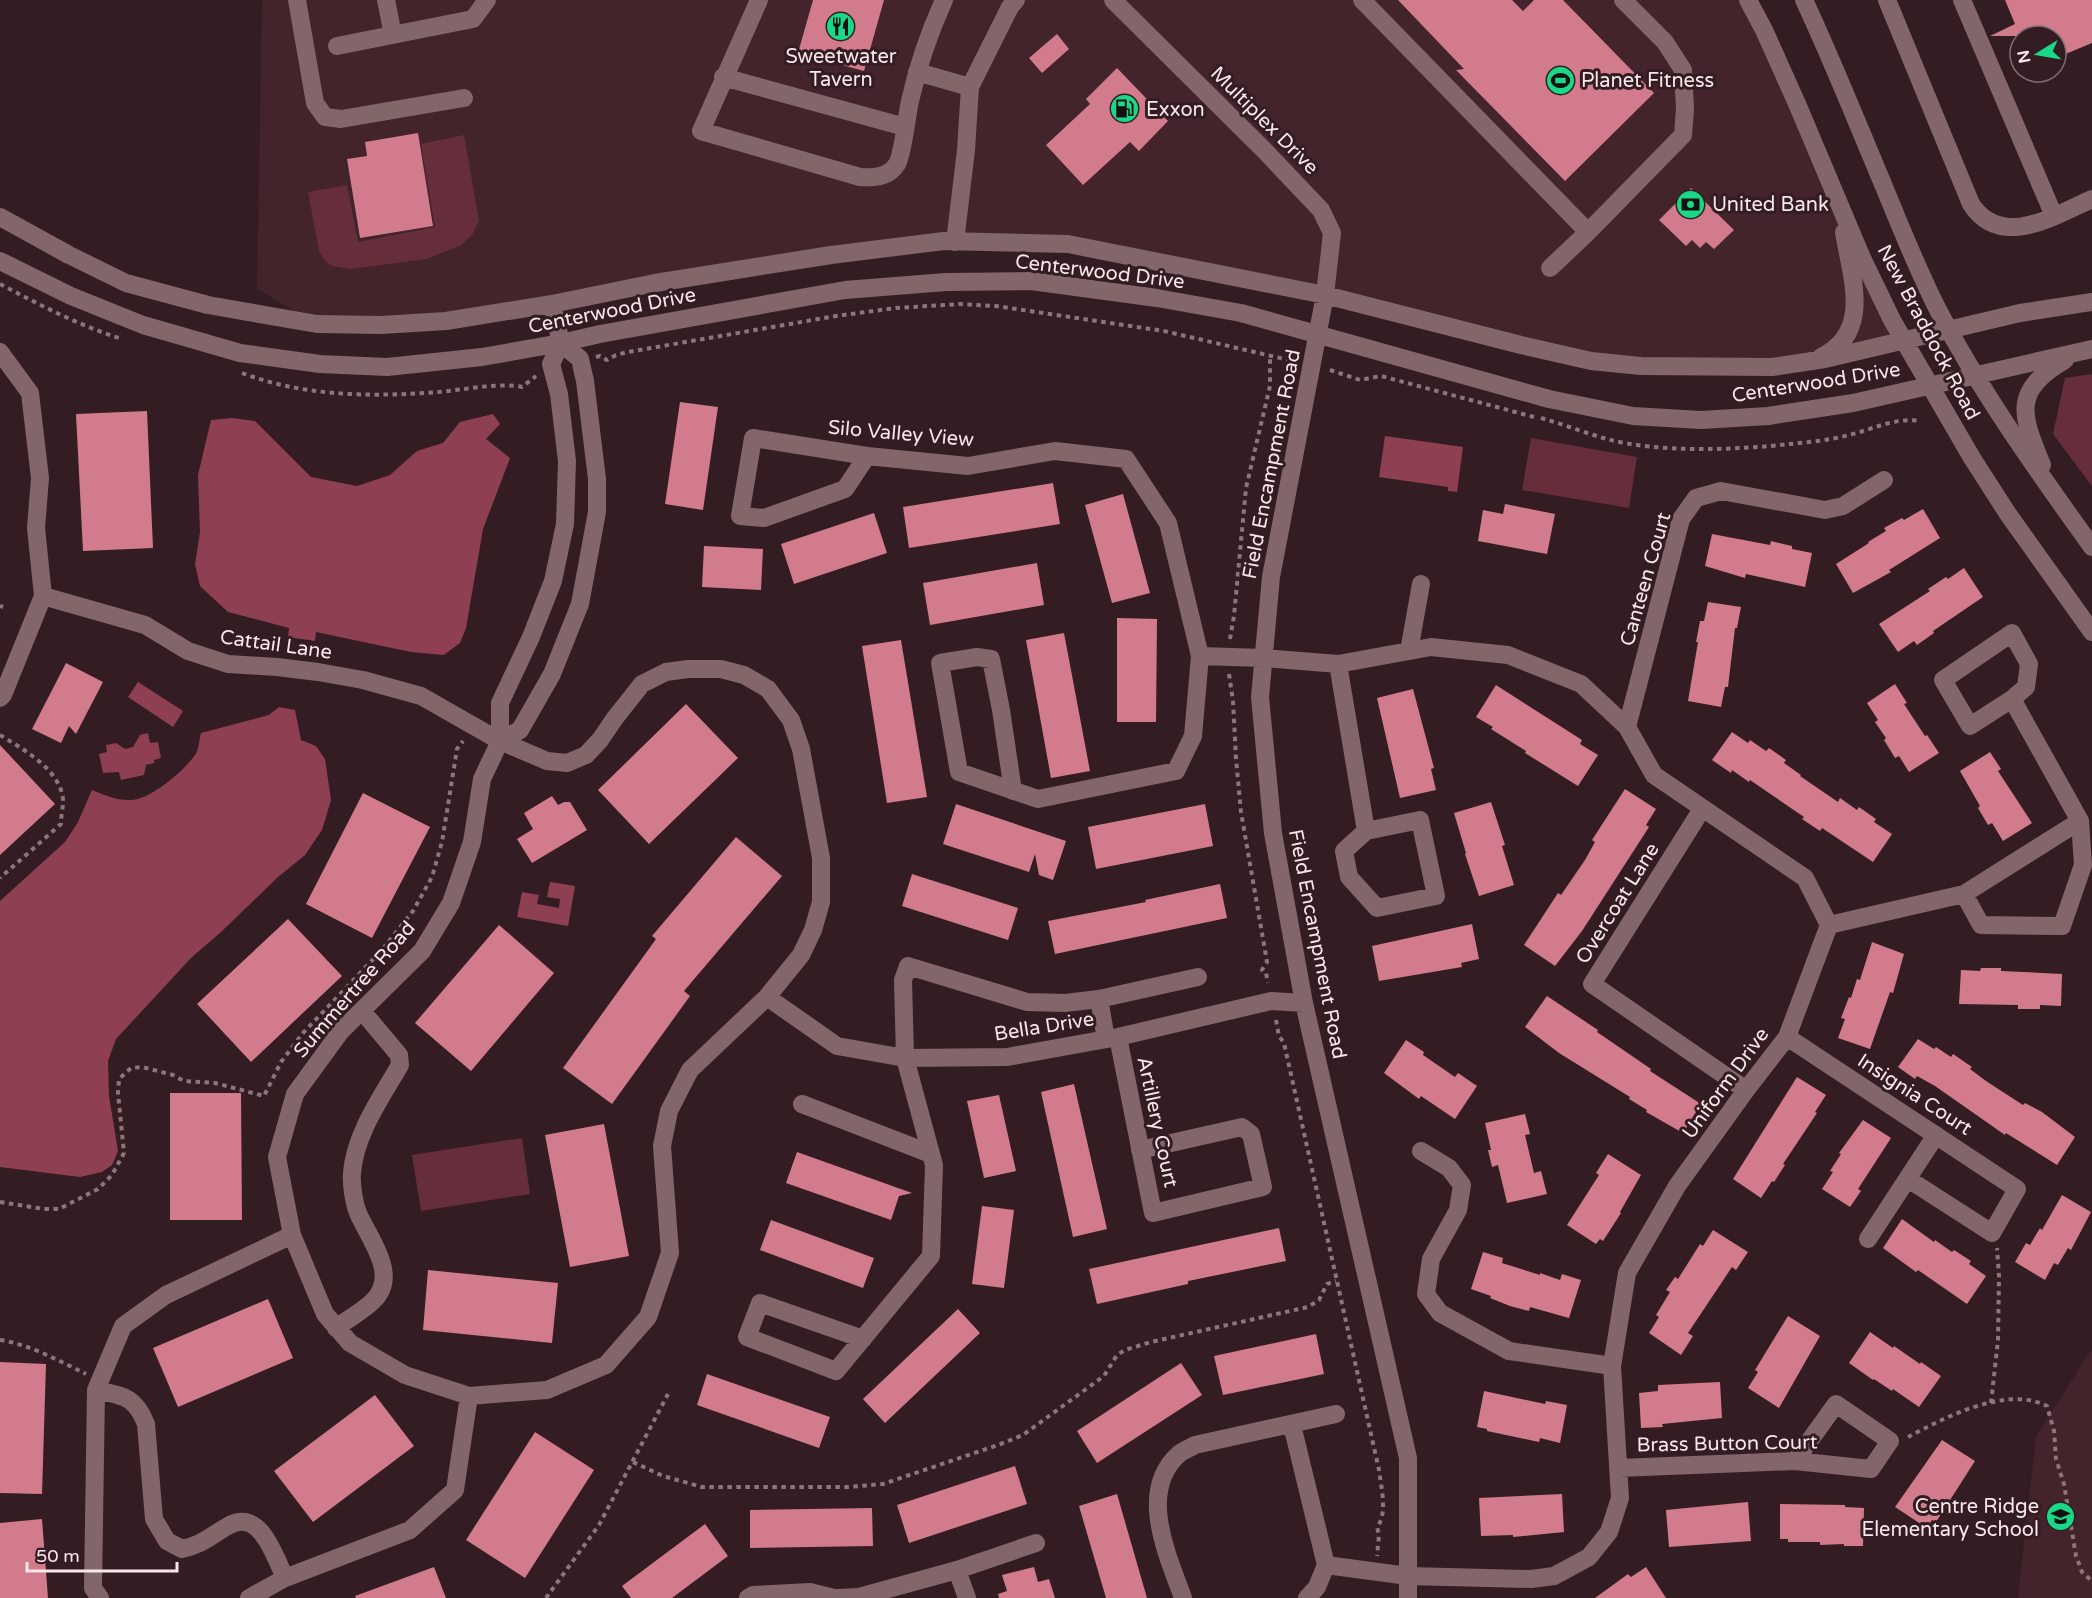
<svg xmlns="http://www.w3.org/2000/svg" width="2092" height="1598" viewBox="0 0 2092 1598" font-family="'Varela Round',sans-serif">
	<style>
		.built { fill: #42242a }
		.green { fill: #662d3a }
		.forest { fill: #8f3f52 }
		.building { fill: #d27b8d }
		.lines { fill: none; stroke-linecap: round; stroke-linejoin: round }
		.path { stroke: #8b777b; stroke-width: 4; stroke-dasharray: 4.5 4.5; stroke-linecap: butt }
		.minor { stroke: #82666a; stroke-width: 18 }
		.labels { text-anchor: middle; stroke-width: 6; stroke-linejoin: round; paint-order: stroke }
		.poi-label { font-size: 20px; fill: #f7e7e9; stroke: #341d22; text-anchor: start }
		.street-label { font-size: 20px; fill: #f7e7e9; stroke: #341d22 }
	</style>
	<rect width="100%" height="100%" fill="#341d22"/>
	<path class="built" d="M262,0H1745L1904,341L1772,367L1641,366L1068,244L955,242L552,304L317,324L257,289Z
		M2092,1349V1598H2018L2036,1436Z"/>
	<path class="green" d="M464,135L479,221L472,235L461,245L427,259L351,269L332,266L324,260L319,251L308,192L347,185L358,242L435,227L421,144Z
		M2092,374V486L2053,434L2065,378Z
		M1531,438L1637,457L1629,508L1522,490Z
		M522,1138L530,1194L421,1211L412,1155Z"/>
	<path class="forest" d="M493,414L500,424L486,439L510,458L483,529L466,628L460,643L444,655L411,652L316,632L315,641L288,637L289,628L228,612L200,586L195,564L200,532L198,475L211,420L232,418L255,421L311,477L357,486L390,475L417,451L443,443L460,422Z
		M1385,436L1463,447L1457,492L1448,491V487L1379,477Z
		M138,682L183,711L173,727L128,697Z
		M279,707L295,710L301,740L316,746L325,759L331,800L322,830L305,855L278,877L221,932L191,958L116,1039L108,1061L109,1096L118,1151L112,1165L102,1172L80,1177L0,1167V901L65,842L78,822L92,790C104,795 118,801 132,800C151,799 184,771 195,755C199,750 199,740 201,733L269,715Z
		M148,733L150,743L158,742L161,758L154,760V763L146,765L144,775L121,780L119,772L103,773L99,754L107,752L106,745L116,743L125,749L133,747L140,735Z
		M550,882L575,886L568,926L517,917L522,892L539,895L537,904L559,908L560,899L547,897Z"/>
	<path class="building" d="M813,0H884L864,71L798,53Z
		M1398,0H1512L1523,11L1534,0H1563L1654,93L1565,181L1456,70L1464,69Z
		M2005,0H2092V43L2056,58V36H1990L2015,24Z
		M1057,34L1069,49L1042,73L1029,58Z
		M1117,68L1168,121L1139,151L1130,142L1083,185L1046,145L1090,104L1086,99Z
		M418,133L433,226L360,238L347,159L367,156L365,142Z
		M1691,188L1734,230L1714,249L1706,242L1700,248L1692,240L1686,246L1659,220Z
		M680,402L718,407L703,510L665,504Z
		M147,411L153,548L83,551L76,414Z
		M1053,483L1060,524L909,548L903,507Z
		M1123,494L1150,593L1112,603L1085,505Z
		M1505,504L1555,514L1547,554L1478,541L1483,510L1503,514Z
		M1923,509L1940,538L1889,570L1891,572L1853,593L1836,564L1869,543L1868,542L1886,531L1884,528L1902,518L1904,520Z
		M874,513L887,553L794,584L781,544Z
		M1712,534L1770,545L1771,541L1792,546V549L1812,553L1805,587L1746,574L1745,578L1705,566Z
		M704,546L763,549L761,590L702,587Z
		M1037,563L1044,605L930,625L923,583Z
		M1964,568L1983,597L1933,631L1934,633L1917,645L1914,641L1898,652L1879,624L1930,591L1928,589L1946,577L1948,579Z
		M1708,602L1741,607L1737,628H1735L1728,687H1725L1721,707L1688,701L1698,642H1696L1700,621H1704Z
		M1117,618L1157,619L1156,722H1117Z
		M1064,633L1090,771L1051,778L1026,640Z
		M901,640L927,797L887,803L862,646Z
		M66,663L103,682L76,734L69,726L61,743L32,729Z
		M1895,684L1907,703L1904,704L1925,736L1927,735L1939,753L1909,772L1899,756L1895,758L1884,740L1886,738L1875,722L1878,720L1867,703Z
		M1496,685L1582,740L1580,744L1598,755L1578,786L1525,753L1526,751L1491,729L1493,727L1476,717Z
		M1413,689L1434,768L1431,769L1436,790L1400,798L1377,698Z
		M686,704L738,758L649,844L598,790Z
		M1732,732L1748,743L1750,740L1766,751L1769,748L1786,760L1784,763L1801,775L1800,776L1838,802L1840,798L1857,810L1859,807L1876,819L1874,822L1892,834L1873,862L1822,828L1820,831L1802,819L1804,817L1750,780L1749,782L1732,770L1731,773L1712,760Z
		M0,745L55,804L0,855Z
		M1990,752L2001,769L1998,771L2032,823L2003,841L1992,823L1988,825L1978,808L1980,806L1960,771Z
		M1625,789L1656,809L1646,825L1649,827L1582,931L1555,966L1524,945L1558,893L1561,895L1585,860L1595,842L1592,840Z
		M363,793L430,827L372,938L306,904Z
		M552,796L558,805L564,802H570L587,830L532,863L517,839L533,829L524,813Z
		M1491,802L1505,845L1502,846L1514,885L1479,896L1465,854L1466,853L1454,813Z
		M956,804L1066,841L1053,880L1039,875L1035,854L1029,872L943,844Z
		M1205,804L1213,846L1096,869L1088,827Z
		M736,837L782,876L684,991L690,996L612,1104L563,1068L656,939L652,936Z
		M912,874L1018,908L1008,940L902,906Z
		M1220,884L1227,918L1055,954L1048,921L1146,902L1145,900Z
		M288,919L342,976L251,1062L197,1004Z
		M1472,924L1479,959L1461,963L1462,967L1379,981L1372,946Z
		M499,925L554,973L471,1071L415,1023Z
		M1872,942L1904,954L1893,993L1890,992L1870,1049L1838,1038L1845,1019L1841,1018L1849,997L1851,998L1857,979L1860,980Z
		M1981,968H2001V971L2062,974L2061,1006L2040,1005V1009H2018V1005L1959,1004L1961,970L1980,971Z
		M1547,996L1598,1030L1597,1032L1651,1069L1650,1071L1701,1104L1683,1133L1646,1112L1647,1110L1629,1099L1630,1097L1559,1053L1525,1027Z
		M1918,1039L1934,1049L1936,1047L1951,1057L1953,1054L1972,1067L1970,1069L1986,1081L2023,1105L2025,1103L2042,1112L2075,1137L2057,1165L2006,1133L2005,1135L1935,1086L1917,1076L1915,1079L1898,1067Z
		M1406,1040L1424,1052L1423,1055L1455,1077L1458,1073L1477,1086L1455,1119L1421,1096L1419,1099L1384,1073Z
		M1797,1077L1826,1095L1815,1112L1817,1113L1783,1164L1785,1165L1774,1182L1772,1181L1761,1198L1733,1179Z
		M1074,1084L1107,1229L1073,1237L1041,1092Z
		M170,1093H241L242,1220H170Z
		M999,1095L1016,1171L984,1178L967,1101Z
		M1525,1114L1530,1134L1525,1135L1534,1173L1541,1171L1547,1194L1507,1203L1498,1165L1492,1167L1488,1150H1491L1485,1123Z
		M1863,1120L1891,1138L1858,1189L1861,1191L1850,1207L1822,1189L1833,1172L1830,1171L1841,1154L1839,1153Z
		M604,1124L629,1256L570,1267L545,1135Z
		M797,1152L912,1193L899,1196L891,1220L786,1183Z
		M1608,1154L1641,1175L1620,1212L1621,1213L1603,1241L1600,1239L1596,1244L1567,1225L1599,1175L1596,1173Z
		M2062,1195L2091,1212L2071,1250L2068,1248L2058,1265L2054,1263L2045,1280L2015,1262L2026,1243L2030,1245L2040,1228L2042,1230Z
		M982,1206L1014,1210L1004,1288L972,1284Z
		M1902,1219L1934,1242L1935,1240L1952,1252L1954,1250L1971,1261L1969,1264L1986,1276L1967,1304L1918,1270L1916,1272L1883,1248Z
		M771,1220L874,1258L863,1288L760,1250Z
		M1279,1228L1286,1261L1188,1281V1284L1097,1304L1089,1269Z
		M1713,1230L1748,1252L1736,1270L1732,1267L1688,1333L1693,1336L1681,1355L1649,1333L1659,1317L1656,1315L1670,1292L1666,1290L1675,1277L1678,1279L1700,1244L1703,1246Z
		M1483,1252L1503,1258L1502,1263L1540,1275V1273L1560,1280L1562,1274L1581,1280L1569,1318L1530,1307L1529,1311L1510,1306L1490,1298L1491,1296L1471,1289Z
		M428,1270L558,1283L552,1343L423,1330Z
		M268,1299L293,1358L178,1407L153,1348Z
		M958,1309L980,1333L885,1423L863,1399Z
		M1788,1316L1820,1336L1779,1408L1748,1388L1758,1372L1755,1370Z
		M1870,1332L1893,1348L1894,1346L1920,1364L1921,1362L1941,1376L1919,1407L1893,1389L1892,1391L1874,1379L1873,1380L1849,1363Z
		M1316,1334L1324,1374L1223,1395L1214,1356Z
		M0,1362L46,1364L42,1494L0,1493Z
		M1181,1363L1202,1395L1097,1463L1077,1431Z
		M707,1374L830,1417L819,1448L697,1405Z
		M1720,1382L1722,1418L1662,1424L1663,1427L1641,1428L1639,1393L1658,1391V1385Z
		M1484,1391L1545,1404L1546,1401L1567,1405L1560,1443L1540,1438L1539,1442L1487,1431V1429L1477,1427Z
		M375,1395L414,1446L313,1522L274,1471Z
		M535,1432L594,1470L525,1578L466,1540Z
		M1942,1440L1975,1461L1936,1522L1932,1520L1927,1528L1895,1507Z
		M1015,1466L1027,1504L909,1543L897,1505Z
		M1117,1494L1147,1598H1106L1079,1506Z
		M1562,1494L1564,1532L1513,1537V1535L1481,1536L1479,1498Z
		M1748,1502L1751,1541L1669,1547L1666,1510Z
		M1780,1504L1845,1505V1507L1864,1508L1863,1546H1844V1544L1820,1545V1542H1788V1539H1780Z
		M872,1508L873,1546L750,1548V1510Z
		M42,1519L48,1598H0V1523Z
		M705,1524L728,1556L672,1598H631L622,1586Z
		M434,1567L446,1598H356L355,1596Z
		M1034,1567L1038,1582L1049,1579L1055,1598H999L998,1594L1007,1591L1002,1575Z
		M1646,1567L1666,1598H1595L1628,1574L1631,1577Z"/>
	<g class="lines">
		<path class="path" d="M0,284C40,305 80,326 122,339
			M596,357L600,356L607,360L616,355L628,352L836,316L896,308L960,304L996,306L1164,331L1293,361
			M1330,370L1360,380L1381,376L1534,417
			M242,373C305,397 373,397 439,392C461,390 503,382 522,387L536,376
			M1541,418C1563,424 1585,433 1607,439C1658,453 1738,450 1790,444C1810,442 1831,440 1849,435C1874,429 1895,417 1921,421
			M0,606L3,607
			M1230,639L1234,616L1246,488L1270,386V356
			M1229,674L1233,701L1236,759L1241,812L1267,962L1262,970L1266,973L1268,983
			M0,735C23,749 61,770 63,800C63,808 61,816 61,824L0,878
			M1276,1020L1279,1036L1284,1043L1379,1470C1381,1486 1388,1514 1377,1527L1379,1535L1377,1556
			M0,1202L44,1209H59L98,1189L112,1175L124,1153L118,1093L119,1079L131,1068L142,1067L173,1075L184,1081L215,1083L264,1096L281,1062L303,1033L381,951L413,911L432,877L442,842L457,749L463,741
			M0,1340C29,1344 59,1361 86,1374
			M1991,1403L1998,1340L1999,1276L1997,1248
			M1908,1437C1944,1418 2006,1385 2047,1406L2054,1431L2056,1459L2064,1484L2076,1556L2082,1572L2092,1581
			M633,1462L663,1476L702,1487H848L883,1484L998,1445L1023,1435L1104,1376L1117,1355L1125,1350L1151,1342L1308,1307L1319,1300L1327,1284L1336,1281
			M546,1598L599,1525L668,1394"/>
		<path class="minor" d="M297,0L315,103L325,117L341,119L464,98
			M386,0L393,35
			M759,0L701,131L860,177C875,178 889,177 897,164C903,154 907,114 910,101C918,65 929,33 944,0
			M1113,0L1264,150L1321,210L1332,233L1325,295L1271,577L1260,697L1273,833L1304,1003L1408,1458V1598
			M1362,0L1588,232L1683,135L1685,109L1683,70L1665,42L1623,0
			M1748,0L1764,30L1798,106L1862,258L1892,320L1972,458L2008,514L2092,632
			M1804,0C1833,62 1858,125 1885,189C1901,228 1917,268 1936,306C1980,391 2036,469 2092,547
			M1887,0L1971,204C2001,250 2054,216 2092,199
			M1962,0L2054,216
			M337,46L473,19L487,0
			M917,72L970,87
			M723,77L905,127
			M0,217L69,255L126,283L208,305L317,324L381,325L446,321L552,304L655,283L831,255L944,241L1068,244L1325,295L1521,345L1591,361L1641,366L1772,367L1825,359L2020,313L2092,302
			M955,242L966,150L970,87L1010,7L1016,0
			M0,261L71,296L143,325L240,353L320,364L387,367L482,357L561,343L600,334L845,290L946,282L1031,281L1157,298L1241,313L1549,399L1633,416L1701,420L1768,416L1853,403L2092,349
			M1550,268L1588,232
			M0,352L30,393L40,478L36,528L43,596L3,695L0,698
			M1821,357C1873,332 1851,277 1844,232
			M867,456L845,489L764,518L740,516L753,438L867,456L968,466L1055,451L1126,459L1168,523L1200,656L1193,736L1176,771L1038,799L959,772L940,663L977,657L991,659L1001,710L1013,791
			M2042,465C2021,414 2012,391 2065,360
			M43,596L145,625L188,651L228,664L277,667L318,672L363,680L421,696L500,741L547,761L567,763L586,755L600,740L615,718L642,684L666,672L688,669H721L744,675L768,689L791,720L801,749L821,858V902L813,930L801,955L767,997L690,1070L669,1111L662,1146L670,1253L648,1317L606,1365L547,1390L469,1396L405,1375L350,1343L325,1314L292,1235L277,1157L295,1094L341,1031L422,951L451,903L472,842L482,779L500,741V703L531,637L553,581L565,524L567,461L559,394L551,364L561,343
			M2012,633L2029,664L2026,687L2012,699L1970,726L1943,680Z
			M1409,651L1421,584
			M1200,656L1263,658L1338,664L1431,647L1508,655L1581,684L1627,727L1654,775L1805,878L1829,925L1787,1037L1746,1090L1677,1186L1627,1273L1612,1366L1620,1498L1609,1532L1589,1557L1554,1576L1531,1579L1408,1576L1326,1565
			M1338,664L1366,831
			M1627,727L1681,519L1696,498L1721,491L1825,510L1843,506L1884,480
			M500,741L520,730L552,674L580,604L597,512V479L585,381L580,359L561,343L552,304
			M1702,809L1592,984L1746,1090
			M1420,820L1436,896L1377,908L1349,877L1344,851L1366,831Z
			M1964,894L1981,925L2062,926L2083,865L2080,821L2012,699
			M1829,925L1964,894L2080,821
			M767,997L837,1046L905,1058L1007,1057L1118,1037L1271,1001L1304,1003
			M1099,999L1106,1039
			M1118,1037L1153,1213L1263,1187L1251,1134L1242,1127L1140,1150
			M1787,1037L2017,1189L1992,1233L1908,1179
			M802,1104L931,1154
			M1421,1151L1449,1168L1462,1185L1458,1210L1431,1259L1426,1294L1440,1313L1509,1351L1612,1366
			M1868,1239L1936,1135
			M336,1328C348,1319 363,1311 373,1301C400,1275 369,1239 358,1213C354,1203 351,1184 352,1173C355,1134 381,1098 400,1065L399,1055L362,1011
			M863,1339L760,1303L747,1337L836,1371L931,1256L934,1165L905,1058L903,980L908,966L1027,1002L1065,1003L1099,999L1198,977
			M96,1390C123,1396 135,1396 146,1424L154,1519L167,1541L182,1549C204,1544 210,1536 228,1526C260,1507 275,1557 285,1578
			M1292,1425L1326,1565L1317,1587L1307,1598
			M1619,1468L1795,1461L1871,1469L1890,1441L1836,1404L1795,1461
			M957,1570L967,1598
			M100,1598L93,1588L96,1390L123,1326L166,1295L292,1235
			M249,1598L285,1578L410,1530L455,1490L469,1396
			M748,1598L753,1595L810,1592L834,1598
			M838,1598L859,1597L957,1570L1036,1543
			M1183,1598C1168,1556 1137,1491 1179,1454C1183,1451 1190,1448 1195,1445L1336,1414"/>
	</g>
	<defs>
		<symbol id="restaurant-disc" viewBox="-11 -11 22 22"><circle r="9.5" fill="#19d988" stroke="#341d22"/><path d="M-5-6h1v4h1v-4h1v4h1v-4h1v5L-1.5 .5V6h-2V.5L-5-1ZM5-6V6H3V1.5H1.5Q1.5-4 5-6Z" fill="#111"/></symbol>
		<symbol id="stadium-disc" viewBox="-11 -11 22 22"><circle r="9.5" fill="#19d988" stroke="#341d22"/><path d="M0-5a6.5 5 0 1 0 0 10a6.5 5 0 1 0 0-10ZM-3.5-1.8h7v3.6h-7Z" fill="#111"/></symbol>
		<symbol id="fuel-disc" viewBox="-11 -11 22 22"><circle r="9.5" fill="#19d988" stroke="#341d22"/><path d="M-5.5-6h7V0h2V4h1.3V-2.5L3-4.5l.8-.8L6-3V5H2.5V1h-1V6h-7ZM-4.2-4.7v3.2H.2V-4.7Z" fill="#111"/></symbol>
		<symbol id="bank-disc" viewBox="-11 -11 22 22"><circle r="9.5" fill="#19d988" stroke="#341d22"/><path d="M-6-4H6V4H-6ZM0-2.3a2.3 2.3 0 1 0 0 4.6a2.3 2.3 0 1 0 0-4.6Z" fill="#111"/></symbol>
		<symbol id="school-disc" viewBox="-11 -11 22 22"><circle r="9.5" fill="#19d988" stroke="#341d22"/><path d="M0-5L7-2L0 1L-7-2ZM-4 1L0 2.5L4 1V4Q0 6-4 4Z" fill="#111"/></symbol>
	</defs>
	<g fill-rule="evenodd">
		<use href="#restaurant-disc" x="824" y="10" width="33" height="33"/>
		<use href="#stadium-disc" x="1544" y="64" width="33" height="33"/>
		<use href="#fuel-disc" x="1108" y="92" width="33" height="33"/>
		<use href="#bank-disc" x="1674" y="188" width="33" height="33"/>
		<use href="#school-disc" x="2044" y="1500" width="33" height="33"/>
	</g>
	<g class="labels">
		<g class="poi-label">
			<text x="841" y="63" text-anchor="middle">Sweetwater<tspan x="841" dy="23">Tavern</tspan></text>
			<text x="1581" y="87">Planet Fitness</text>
			<text x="1146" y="116">Exxon</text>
			<text x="1712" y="211">United Bank</text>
			<text x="2039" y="1513" text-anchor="end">Centre Ridge<tspan x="2039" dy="23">Elementary School</tspan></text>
		</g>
		<g class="street-label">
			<text transform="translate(1265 120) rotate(45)" y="7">Multiplex Drive</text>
			<text transform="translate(1100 271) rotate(7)" y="7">Centerwood Drive</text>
			<text transform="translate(612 310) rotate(-11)" y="7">Centerwood Drive</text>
			<text transform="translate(1929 332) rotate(62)" y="7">New Braddock Road</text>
			<text transform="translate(1816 382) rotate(-9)" y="7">Centerwood Drive</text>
			<text transform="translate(901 433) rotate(5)" y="7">Silo Valley View</text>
			<text transform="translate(1271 464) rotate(-79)" y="7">Field Encampment Road</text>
			<text transform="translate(1645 579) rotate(-74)" y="7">Canteen Court</text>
			<text transform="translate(276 644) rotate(8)" y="7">Cattail Lane</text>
			<text transform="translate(1617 903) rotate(-58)" y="7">Overcoat Lane</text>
			<text transform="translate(1318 944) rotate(79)" y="7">Field Encampment Road</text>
			<text transform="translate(354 989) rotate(-49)" y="7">Summertree Road</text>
			<text transform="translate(1044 1026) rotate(-9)" y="7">Bella Drive</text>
			<text transform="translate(1725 1083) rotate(-54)" y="7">Uniform Drive</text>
			<text transform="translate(1915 1094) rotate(33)" y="7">Insignia Court</text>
			<text transform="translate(1158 1122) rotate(78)" y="7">Artillery Court</text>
			<text transform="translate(1727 1443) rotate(-1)" y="7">Brass Button Court</text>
		</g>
	</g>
	<g transform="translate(2038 54) rotate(259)"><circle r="28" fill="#341d22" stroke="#826e72" stroke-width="1.5"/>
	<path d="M0-4.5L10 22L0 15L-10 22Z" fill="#19d988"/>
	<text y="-9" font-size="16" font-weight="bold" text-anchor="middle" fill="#f7e7e9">N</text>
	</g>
	<path d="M27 1562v9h150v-9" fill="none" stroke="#f7e7e9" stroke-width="3"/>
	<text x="36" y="1562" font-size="18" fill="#f7e7e9" stroke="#341d22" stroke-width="4.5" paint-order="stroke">50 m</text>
</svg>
